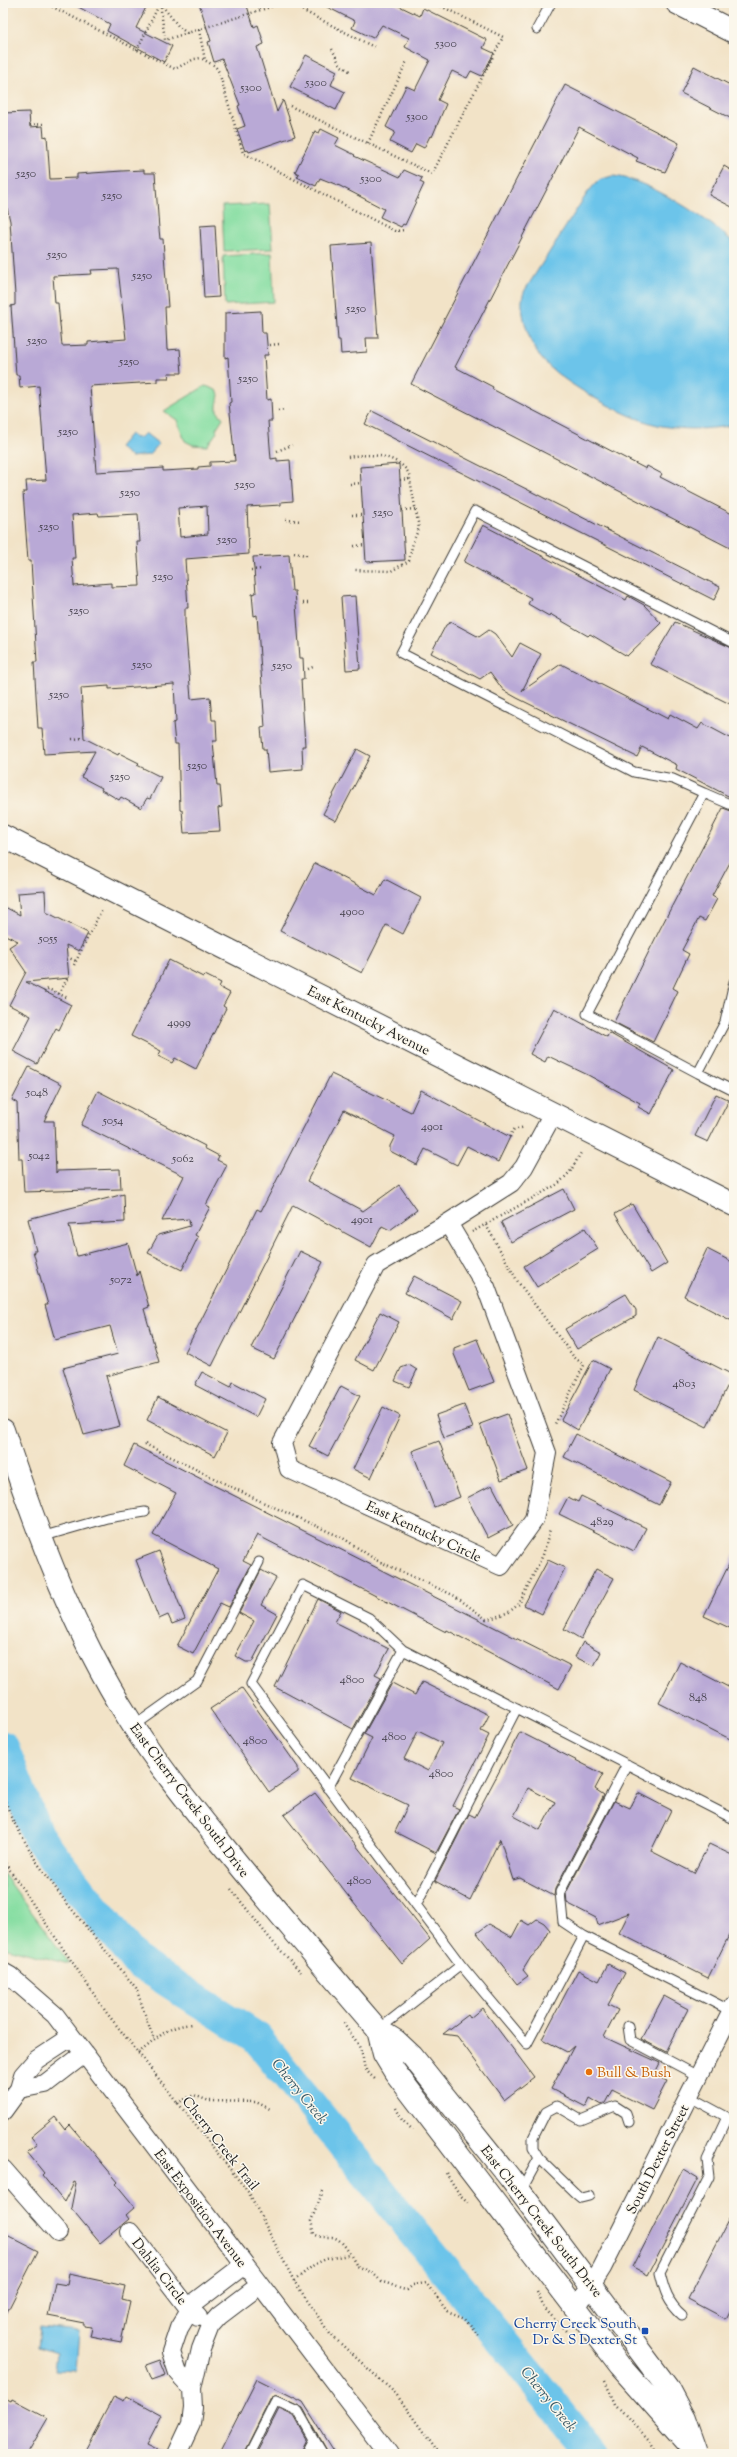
<svg xmlns="http://www.w3.org/2000/svg" width="737" height="2457" viewBox="0 0 737 2457" font-family="'Sorts Mill Goudy',serif">
	<style>
		.green { fill: #87dea3; stroke: #527d60 }
		.water { fill: #6cc4ea; stroke: #447083 }
		.lines { fill: none; stroke-linecap: round; stroke-linejoin: round }
		.river { stroke: #6cc4ea; stroke-width: 32 }
		.building { fill: #b9a9d6; fill-rule: evenodd }
		.service-casing { stroke: #3c3a36; stroke-width: 11 }
		.minor-casing { stroke: #3c3a36; stroke-width: 20 }
		.tertiary-casing { stroke: #3c3a36; stroke-width: 24 }
		.secondary-casing { stroke: #3c3a36; stroke-width: 24 }
		.path { stroke: #3c3a36; stroke-width: 2.5; stroke-dasharray: 1 3; stroke-linecap: butt }
		.service { stroke: #fff; stroke-width: 9 }
		.minor { stroke: #fff; stroke-width: 18 }
		.tertiary { stroke: #fff; stroke-width: 22 }
		.secondary { stroke: #fff; stroke-width: 22 }
		.food-dot { fill: #e8710a; stroke: #fbf7ec; stroke-width: 1.5 }
		.transit-dot { fill: #1a4fb4; stroke: #fbf7ec; stroke-width: 1.5 }
		.labels { text-anchor: middle; stroke-width: 3; stroke-linejoin: round; paint-order: stroke }
		.number-label { font-size: 12px; fill: #433f4a }
		.street-label { font-size: 14px; fill: #1c1c1c; stroke: #fbf7ec }
		.food-label { font-size: 14px; fill: #c56008; stroke: #fbf7ec; text-anchor: start }
		.transit-label { font-size: 14px; fill: #164399; stroke: #fbf7ec; text-anchor: end }
		.water-label { font-size: 15px; font-style: italic; fill: #385764; stroke: #fbf7ec }
	</style>
	<rect width="100%" height="100%" fill="#fbf7ec"/>
	<filter id="ink" filterUnits="userSpaceOnUse"><feTurbulence type="fractalNoise" baseFrequency=".025" numOctaves="2"/><feDisplacementMap in="SourceGraphic" scale="8" xChannelSelector="R" yChannelSelector="G"/><feConvolveMatrix kernelMatrix="1 2 1 2 8 2 1 2 1" color-interpolation-filters="sRGB"/></filter>
	<filter id="wash" filterUnits="userSpaceOnUse"><feTurbulence type="fractalNoise" baseFrequency=".012" numOctaves="4" result="noise"/><feDisplacementMap in="SourceGraphic" scale="16" xChannelSelector="R" yChannelSelector="G"/><feGaussianBlur stdDeviation="0.9" result="paint"/><feColorMatrix in="noise" values="0 0 0 0 0 0 0 0 0 0 0 0 0 0 0 0 0 1.4 0 .05"/><feComposite in="paint" operator="in"/></filter>
	<g filter="url(#wash)">
		<rect width="100%" height="100%" fill="#f2e3c7"/>
		<path class="green" d="M270,204L273,249L224,251L222,206Z
			M272,253L274,302L225,305L223,256Z
			M205,386C227,392 216,395 217,411L223,418L216,429L217,432L207,446L193,445L185,441L177,420L164,411Z
			M3,1873L70,1964L3,1947Z"/>
		<path class="water" d="M612,176C644,177 711,220 734,243V425C708,430 676,431 650,423C620,414 560,382 541,358C532,347 527,332 524,319C522,309 520,300 525,290L588,192L599,180Z
			M145,433L159,444L149,455L131,457L119,447L130,434L136,438L141,437Z
			M40,2327L79,2331L76,2371L55,2370L57,2353L38,2347Z"/>
		<g class="lines">
			<path class="river" d="M3,1747L38,1837L136,1961L257,2038L593,2454"/>
		</g>
		<g id="blocks">
			<path class="building" d="M71,3H148L136,28L172,46L164,62L107,31L110,24Z
				M199,3H246L254,27L258,25L264,44L257,47L277,112L283,100L295,136L249,152L248,150L245,151L237,129L245,126L238,106L240,105L222,59L214,62L208,42L211,41Z
				M319,3H393L420,16L423,8L487,40L483,48L494,53L482,76L471,71L467,78L452,71L438,100L446,104L432,137L430,136L424,148L416,144L411,153L390,142L395,132L386,127L406,86L415,90L430,60L405,47L409,38L382,25L373,38L352,28L355,21Z
				M306,55L337,71L331,85L345,92L336,110L290,87Z
				M694,66L734,87V120L681,93Z
				M565,85L679,143L665,172L636,161L638,158L579,127L455,367L493,387L492,389L646,469L647,466L662,474L660,477L734,515V550L411,384Z
				M29,112L30,127L43,126L44,137L47,136L50,179L77,178V174L122,171L144,170V173H155L159,229L160,239H163L164,254L168,307H165L167,350L180,349L182,373H168L169,378H157V382L90,386L96,472L163,468V471L198,469V467L210,466V462L235,461L229,403L231,402L228,357L225,358V313L261,311L262,333H266L268,355H264L267,400L271,399L272,421H268L271,459L277,458V461L290,460L293,501L281,502V505L247,507L249,554L185,559L188,608H185V622L191,699L210,697L212,720H216L217,741H213L217,786H220L222,807L218,808L220,831L184,833L182,810H180L178,744H175L173,723L176,722L174,684L109,689V686L81,688L84,738L118,755L119,753L139,763L137,765L161,777L150,799L147,798L141,808L121,797L119,800L109,794L101,790L102,788L81,777L95,751L44,754L42,728H38L34,662H37L31,561H28L23,492H27L26,481L46,480L39,386L20,388L19,375H16L11,306L15,305V295L10,221L7,208H5L3,183V113ZM118,269L126,339L88,342V345L62,346L58,303H55L53,276L92,274L91,270ZM207,506L208,534L180,537L178,508ZM98,513L99,516L138,514L140,542H137L140,586L111,587V583L74,586L72,558H75L72,515Z
				M321,129L339,138L335,145L355,155L354,156L400,177L404,170L422,178L420,182L424,184L405,225L403,224L401,227L380,217L384,209L340,186L320,178L316,186L297,177L299,174L295,172L315,131L319,133Z
				M724,166L734,172V208L709,195Z
				M215,225L219,297L204,298L200,226Z
				M371,243L378,338H366L367,352L341,354L340,340H338L331,246Z
				M372,411L720,587L714,600L365,424Z
				M399,464L405,560L366,562L360,467Z
				M483,525L626,600L628,596L644,605L661,623L627,656L590,634L588,636L550,614L549,616L528,604L531,598L464,562Z
				M289,555L292,591H295L300,658H303L304,679H301L305,746H302L303,769L268,772L266,749H263L261,728L265,727L257,615L254,616L252,594L256,593L253,557Z
				M355,596L360,669L346,670L341,597Z
				M451,622L479,637L489,630L495,634L512,657L520,643L541,654L522,691L561,664L668,719L670,714L698,729L702,723L734,740V799L676,769L677,765L642,747L637,757L517,698L503,690L490,672L480,679L431,653L446,625Z
				M675,622L734,649V706L650,664Z
				M357,749L370,756L336,821L323,814Z
				M723,808L734,812V855L712,896L717,899L705,921L699,918L682,950L689,954L673,988L678,991L653,1042L614,1022L660,929Z
				M315,863L376,895L385,879L421,898L403,934L386,925L362,973L280,931Z
				M45,891L46,912L88,933L79,951L66,945L69,978L26,982L71,1005L59,1030L56,1028L37,1064L13,1051L31,1016L9,1005L26,972L9,947L18,941L3,934V906L20,915L18,893Z
				M169,960L203,977L205,975L221,983L219,987L230,993L223,1006L226,1008L196,1069L175,1058L172,1063L158,1056L161,1051L131,1036Z
				M554,1008L607,1037L609,1033L674,1070L651,1114L638,1107L640,1103L588,1075L548,1056L545,1062L530,1054Z
				M29,1067L62,1084L44,1121H54L56,1173L57,1171L120,1169L121,1189L24,1192L22,1159H19L17,1103L12,1100Z
				M331,1074L411,1112L421,1090L510,1137L498,1162L467,1146L457,1165L425,1149L417,1165L390,1151V1146L395,1136L344,1110L307,1181L363,1211L399,1185L417,1210L390,1230L382,1226L371,1247L293,1205L212,1366L185,1352L257,1209L261,1211Z
				M98,1091L205,1146L204,1148L219,1156L217,1160L227,1165L206,1205L210,1207L195,1235L198,1237L182,1270L148,1253L158,1235L190,1226L189,1219L162,1221L184,1176L81,1125Z
				M716,1094L729,1100L708,1142L695,1136Z
				M564,1189L574,1209L511,1242L501,1222Z
				M124,1194L125,1222L69,1225L77,1256L128,1243L137,1276L139,1271L149,1307L144,1309L159,1362L106,1376L120,1426L84,1435L63,1368L118,1354L110,1326L55,1340L45,1305H48L33,1251H36L28,1219Z
				M632,1204L667,1263L651,1273L615,1214Z
				M585,1228L598,1249L537,1287L524,1266Z
				M707,1249L734,1263V1322L684,1296Z
				M300,1251L323,1262L274,1359L251,1348Z
				M414,1276L462,1301L453,1319L405,1293Z
				M626,1294L636,1310V1316L577,1349L565,1329Z
				M380,1312L399,1322L374,1370L355,1360Z
				M658,1337L733,1375L707,1427L634,1390Z
				M477,1339L494,1382L469,1391L454,1354V1348Z
				M593,1360L610,1369L578,1430L561,1420Z
				M409,1365L417,1370L409,1387L395,1381L401,1368Z
				M202,1372L231,1387L233,1382L265,1399L256,1417L195,1385Z
				M341,1386L360,1396L328,1456L309,1446Z
				M158,1397L227,1433L215,1456L147,1420Z
				M464,1405L473,1428L444,1438L436,1415Z
				M383,1407L400,1416L371,1478L353,1469Z
				M507,1414L528,1470L501,1480L480,1424Z
				M576,1434L671,1482L659,1505L564,1457Z
				M439,1441L460,1497L434,1507L412,1451Z
				M134,1445L571,1666L559,1689L447,1630L446,1632L257,1535L243,1561L251,1565L229,1607L220,1603L193,1654L177,1646L218,1569L153,1535L176,1493L124,1466Z
				M492,1485L513,1525L488,1538L467,1498Z
				M581,1496L646,1528L634,1551L559,1514L568,1497L578,1502Z
				M159,1551L185,1619L172,1624L168,1615L159,1619L136,1560Z
				M734,1554V1630L704,1616Z
				M548,1560L565,1568L542,1614L524,1605Z
				M596,1569L614,1578L581,1639L564,1629Z
				M261,1570L276,1578L261,1605L277,1614L252,1662H246L235,1656L254,1621L239,1613Z
				M318,1599L341,1611L335,1622L389,1649L375,1675L381,1678L353,1729L275,1687Z
				M583,1642L601,1652L594,1666L575,1657Z
				M680,1662L734,1690V1741L659,1703Z
				M422,1682L489,1715L481,1731L489,1735L453,1806L459,1809L436,1853L395,1832L408,1805L352,1778L372,1738L364,1734L392,1683L415,1695ZM418,1731L442,1743L428,1771L404,1759Z
				M242,1688L298,1767V1772L269,1792L210,1709Z
				M520,1732L603,1774L595,1789L604,1795L555,1889L554,1896L520,1878L513,1880L500,1839L470,1900L435,1881L469,1814L475,1817ZM528,1788L555,1802L540,1830L514,1816Z
				M315,1793L430,1939L402,1964L284,1815Z
				M638,1793L671,1810L651,1851L694,1873L709,1844L734,1856V1925L708,1978L619,1933L629,1913L598,1925L596,1918L567,1903L566,1893L614,1801L630,1808Z
				M537,1919L544,1923L550,1930L539,1950L531,1957L523,1970L528,1976L517,1984L477,1933L489,1924L512,1937L521,1920L529,1925Z
				M608,1964L625,1973L608,2005L618,2010L604,2037L660,2063L654,2075L667,2081L652,2110L612,2090L605,2103L602,2105L590,2098L586,2107L551,2089L574,2046L567,2052L542,2039L578,1970L599,1981Z
				M664,1996L688,2009L666,2052L641,2039Z
				M482,2008L534,2077L504,2100L457,2036L443,2034L468,2015L470,2018Z
				M55,2117L65,2130L70,2125L118,2182L116,2184L135,2207L126,2215L129,2219L100,2243L71,2208L76,2183L74,2182L64,2202L42,2175L44,2173L27,2152L37,2144L31,2137Z
				M683,2169L698,2178L648,2275L633,2267Z
				M734,2210V2303L726,2319L688,2299Z
				M3,2233L38,2251L3,2320Z
				M69,2274L125,2286L122,2299L130,2301L121,2342L90,2336L92,2327L84,2326V2323L48,2316L55,2283L67,2285Z
				M160,2360L166,2375L152,2380L146,2365Z
				M257,2379L303,2402L336,2454H329L303,2408L276,2395L271,2398L243,2454H219Z
				M114,2396L124,2401L127,2396L162,2415L147,2444L167,2454H83Z
				M3,2397L11,2401L12,2399L48,2418L27,2454H3Z
				M279,2409L294,2416L307,2439L300,2454H256Z"/>
		</g>
	</g>
	<g filter="url(#ink)">
		<use href="#blocks" fill-opacity="0" stroke="#3c3a36" stroke-width="1"/>
		<g class="lines">
			<defs>
				<path id="service" d="M537,29L551,3
					M704,793L673,779L634,772L401,653L475,511L734,643
					M734,982L725,1022L698,1073L734,1091
					M698,1073L587,1014L704,793L734,806
					M41,1537L107,1518L145,1512
					M134,1726L197,1681L259,1562
					M328,1788L403,1650L734,1819
					M416,1905L517,1708
					M584,1936L563,1922L560,1892L627,1764
					M461,1965L527,2044L584,1936L731,2011
					M628,2026L630,2040L698,2076
					M378,2030L461,1965L251,1684L303,1585L369,1618L403,1650
					M521,2191L539,2158
					M589,2196L581,2198L575,2193L539,2158L533,2148V2138L546,2112L557,2106L581,2120L615,2106L626,2113L629,2122
					M682,2315C668,2303 664,2290 660,2273L709,2177L707,2160L727,2117L688,2096
					M249,2454L276,2401L298,2411L314,2439
					M306,2454L314,2439L323,2454"/>
				<path id="minor" d="M448,1223L486,1287L547,1453L534,1520L501,1566L289,1469L282,1443L376,1265L448,1223L511,1183L524,1167L553,1114
					M3,1972L10,1976L55,2015L389,2454
					M19,2089L45,2084L84,2054
					M3,2111L19,2089L23,2075L36,2060L71,2037
					M3,2169L58,2232
					M130,2232L190,2310L198,2317
					M576,2309L602,2268L734,2006
					M192,2388L178,2373L171,2352L179,2328L194,2303L244,2265
					M177,2454L191,2424L193,2408L192,2388L201,2349L210,2326L219,2316L260,2285"/>
				<path id="tertiary" d="M677,3L734,32
					M3,836L734,1205"/>
				<path id="secondary" d="M3,1430C36,1529 73,1631 129,1719C156,1763 189,1803 221,1843C272,1906 325,1968 378,2030L396,2041L412,2056L510,2178L667,2387L684,2419L695,2450
					M378,2030L384,2054L395,2072L619,2365L689,2444"/>
			</defs>
			<use href="#service" class="service-casing"/>
			<use href="#minor" class="minor-casing"/>
			<use href="#tertiary" class="tertiary-casing"/>
			<use href="#secondary" class="secondary-casing"/>
			<path class="path" d="M45,3L175,69L194,59L201,58L215,66L219,72L243,153L395,231L405,230
				M160,3L165,40L283,3
				M258,3L260,10
				M288,3L376,48
				M199,30L205,60
				M332,49L340,65L351,72
				M137,50L160,3L179,27L187,33
				M290,106L432,174L503,37L435,3
				M30,125L43,124
				M368,143L407,61
				M270,345L280,344
				M278,411L285,410
				M277,451L292,445
				M348,457C369,453 398,454 409,474L419,528L413,542L409,561L391,571L355,570
				M400,480L410,479
				M350,484L361,483
				M402,510L415,509
				M352,515H363
				M286,520L302,521
				M354,546L365,545
				M294,553L306,555V552
				M251,570L262,569
				M303,603H308
				M308,669L313,667
				M72,739L84,738
				M67,957L76,961
				M74,965L102,909
				M44,992L48,989L68,998
				M59,994L67,979L65,978
				M510,1137L513,1130L525,1127
				M486,1225L518,1282L573,1356L584,1365L555,1424
				M472,1232L558,1184L570,1172L582,1151
				M145,1444L258,1500L343,1538L376,1560L455,1596L486,1619L493,1618L509,1612L519,1604L543,1555L550,1529
				M3,1794L11,1817L36,1861L65,1901L136,1988L154,2040
				M3,1860L106,2012L249,2193L294,2281L330,2334L396,2394L439,2454
				M231,1889L271,1940L301,1972
				M344,2023C348,2033 357,2039 360,2049C367,2066 359,2065 375,2079
				M138,2053C160,2038 163,2027 192,2024
				M177,2103L194,2095L209,2101L256,2102L272,2110
				M396,2108L402,2120L413,2130
				M446,2173L460,2195L469,2203
				M323,2191L311,2221L314,2234C321,2238 325,2237 332,2237C344,2239 351,2257 357,2266C367,2270 375,2273 381,2282C391,2283 397,2289 407,2290L413,2285L426,2283L447,2311L465,2318L478,2335
				M294,2281L315,2264L326,2259L349,2255
				M537,2292L544,2308L567,2332
				M605,2381L615,2404L650,2441L658,2454"/>
			<use href="#service" class="service"/>
			<use href="#minor" class="minor"/>
			<use href="#tertiary" class="tertiary"/>
			<use href="#secondary" class="secondary"/>
		</g>
	</g>
	<circle class="food-dot" cx="589" cy="2072" r="4"/>
	<rect class="transit-dot" x="641" y="2327" width="8" height="8" rx="2"/>
	<g class="labels">
		<g class="number-label">
			<text x="446" y="47">5300</text>
			<text x="316" y="86">5300</text>
			<text x="251" y="91">5300</text>
			<text x="417" y="120">5300</text>
			<text x="26" y="177">5250</text>
			<text x="371" y="182">5300</text>
			<text x="112" y="199">5250</text>
			<text x="57" y="258">5250</text>
			<text x="142" y="279">5250</text>
			<text x="356" y="312">5250</text>
			<text x="37" y="344">5250</text>
			<text x="129" y="365">5250</text>
			<text x="248" y="382">5250</text>
			<text x="68" y="435">5250</text>
			<text x="245" y="488">5250</text>
			<text x="130" y="496">5250</text>
			<text x="383" y="516">5250</text>
			<text x="49" y="530">5250</text>
			<text x="227" y="543">5250</text>
			<text x="163" y="580">5250</text>
			<text x="79" y="614">5250</text>
			<text x="142" y="668">5250</text>
			<text x="282" y="669">5250</text>
			<text x="59" y="698">5250</text>
			<text x="197" y="769">5250</text>
			<text x="120" y="780">5250</text>
			<text x="352" y="915">4900</text>
			<text x="48" y="942">5055</text>
			<text x="179" y="1026">4999</text>
			<text x="37" y="1096">5048</text>
			<text x="113" y="1124">5054</text>
			<text x="432" y="1130">4901</text>
			<text x="39" y="1159">5042</text>
			<text x="183" y="1162">5062</text>
			<text x="362" y="1223">4901</text>
			<text x="121" y="1283">5072</text>
			<text x="684" y="1387">4803</text>
			<text x="602" y="1525">4829</text>
			<text x="352" y="1683">4800</text>
			<text x="698" y="1701">848</text>
			<text x="394" y="1740">4800</text>
			<text x="255" y="1744">4800</text>
			<text x="441" y="1777">4800</text>
			<text x="359" y="1884">4800</text>
		</g>
		<g class="street-label">
			<text transform="translate(369 1020) rotate(27)" y="5">East Kentucky Avenue</text>
			<text transform="translate(424 1531) rotate(25)" y="5">East Kentucky Circle</text>
			<text transform="translate(190 1800) rotate(53)" y="5">East Cherry Creek South Drive</text>
			<text transform="translate(221 2143) rotate(52)" y="5">Cherry Creek Trail</text>
			<text transform="translate(657 2159) rotate(-63)" y="5">South Dexter Street</text>
			<text transform="translate(201 2208) rotate(53)" y="5">East Exposition Avenue</text>
			<text transform="translate(542 2221) rotate(52)" y="5">East Cherry Creek South Drive</text>
			<text transform="translate(160 2271) rotate(52)" y="5">Dahlia Circle</text>
		</g>
		<g class="food-label">
			<text x="597" y="2077">Bull &amp; Bush</text>
		</g>
		<g class="transit-label">
			<text x="637" y="2328">Cherry Creek South<tspan x="637" dy="16">Dr &amp; S Dexter St</tspan></text>
		</g>
		<g class="water-label">
			<text transform="translate(300 2091) rotate(51)" y="5">Cherry Creek</text>
			<text transform="translate(549 2399) rotate(51)" y="5">Cherry Creek</text>
		</g>
	</g>
	<rect width="737" height="2457" fill="none" stroke="#fbf7ec" stroke-width="16"/>
</svg>
